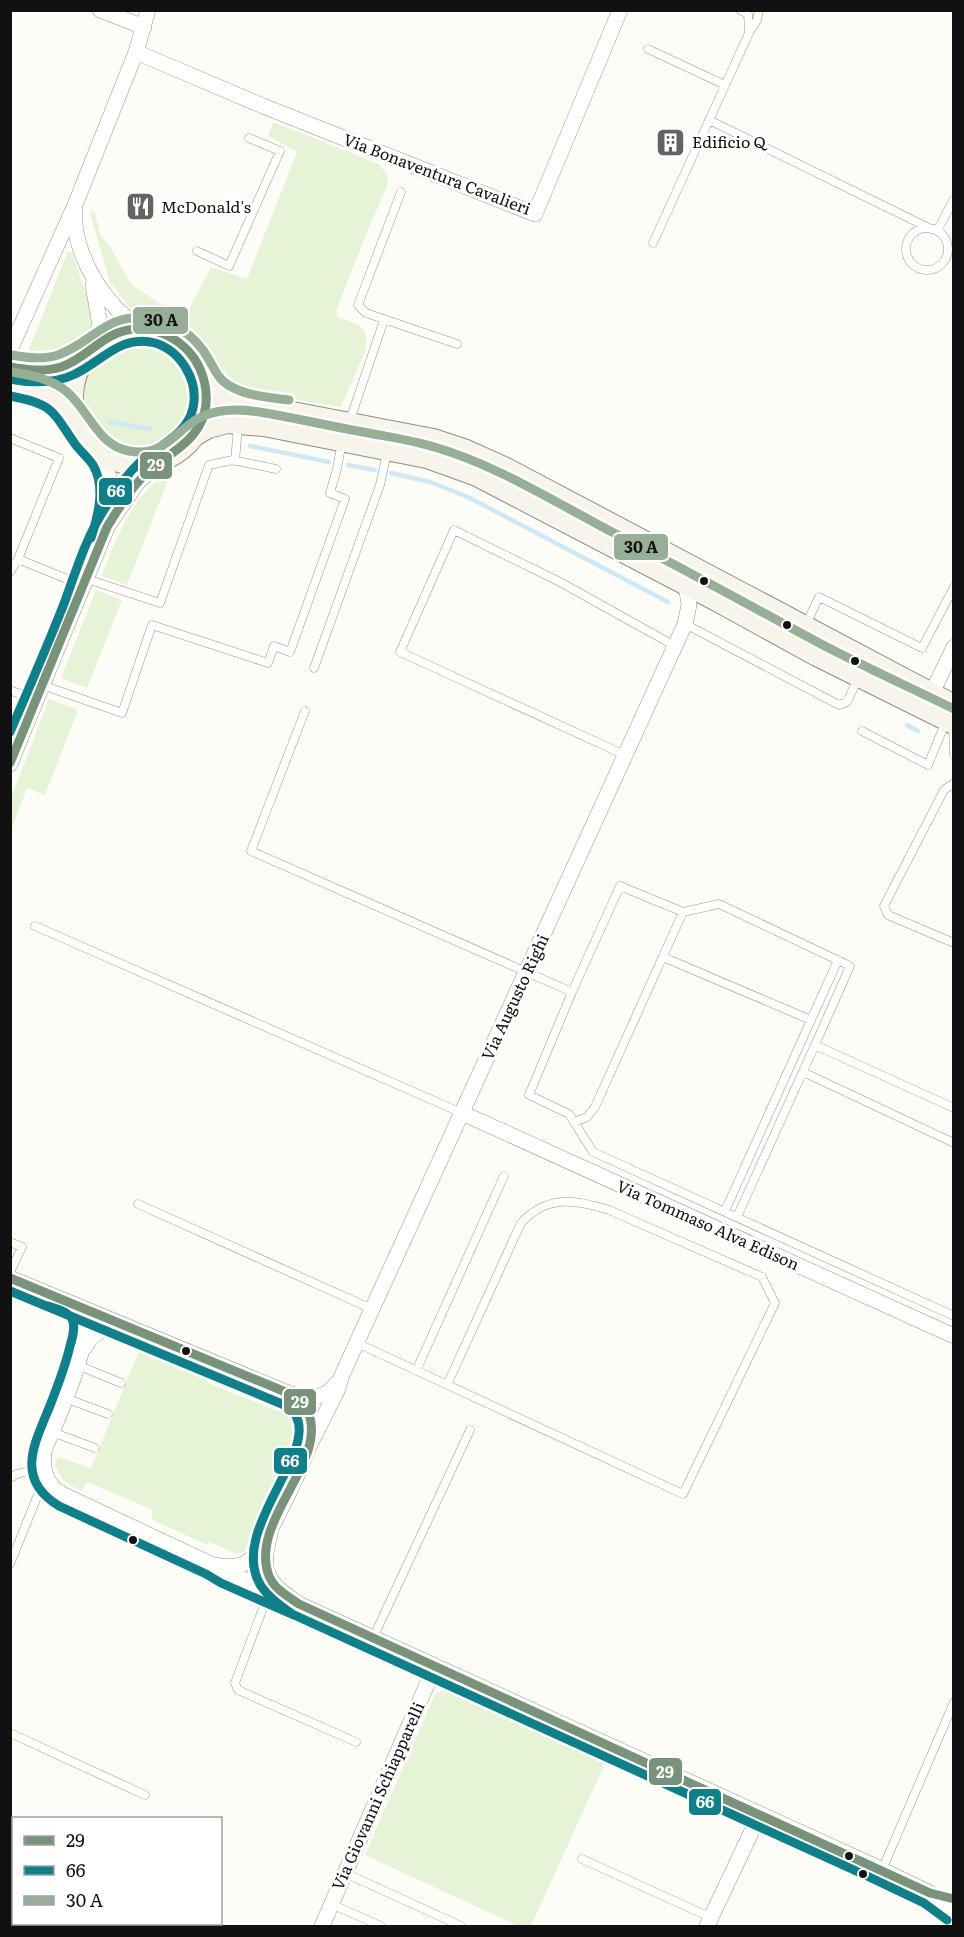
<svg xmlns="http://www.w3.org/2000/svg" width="964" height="1937" viewBox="0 0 964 1937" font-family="Literata,serif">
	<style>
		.green { fill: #e7f3d7 }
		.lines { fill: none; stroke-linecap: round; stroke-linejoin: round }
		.stream { stroke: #cde8f7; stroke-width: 4.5 }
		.lane-casing { stroke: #979795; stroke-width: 9 }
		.street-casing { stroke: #979795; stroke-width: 16 }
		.secondary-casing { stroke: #8e8d8b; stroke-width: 24 }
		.lane { stroke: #fffffe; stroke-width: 8 }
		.street { stroke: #fffffe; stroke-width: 15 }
		.secondary { stroke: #f6f4eb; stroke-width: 22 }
		.bus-1-casing { stroke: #fff; stroke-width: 14 }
		.bus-2-casing { stroke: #fff; stroke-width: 14 }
		.bus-3-casing { stroke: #fff; stroke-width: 14 }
		.bus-1 { stroke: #79937a; stroke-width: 9 }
		.bus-2 { stroke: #0f7f89; stroke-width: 9 }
		.bus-3 { stroke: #97ae97; stroke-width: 9 }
		.bus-dot { fill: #111; stroke: #fff; stroke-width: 2 }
		.labels { text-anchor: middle; stroke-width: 6; stroke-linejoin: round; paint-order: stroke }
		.poi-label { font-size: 16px; fill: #111; stroke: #fff; text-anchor: start }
		.street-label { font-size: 16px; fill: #111; stroke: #fff }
		.line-badge { stroke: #fff; stroke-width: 2 }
		.badge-label { font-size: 16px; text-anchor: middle; font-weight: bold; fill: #fff }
		.pale-badge-label { font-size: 16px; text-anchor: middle; font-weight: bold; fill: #111 }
	</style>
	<rect width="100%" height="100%" fill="#fdfcf7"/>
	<path class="green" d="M273,122L379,164L387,175L388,184L365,237L336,311L338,317C359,326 371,324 365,352L341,407L268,395L240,387L217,365L205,347L191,331L172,320L140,313L129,307L110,282L91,217V209L95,213L100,235L110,247L132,285L159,303L188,311L211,267L247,279L297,152L268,136Z
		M68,251L72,253L93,314L92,333L75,355L24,362Z
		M83 396a56 56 0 1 1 112 0a56 56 0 1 1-112 0Z
		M172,470L127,585L102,576C116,537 134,492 172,470Z
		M96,590L122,600L87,688L61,678Z
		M49,699L78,710L45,795L27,788L11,831V798Z
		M141,1346L201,1370L210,1384L278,1411L282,1404C294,1409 300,1414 302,1427L249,1545L244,1552L237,1554L209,1542L207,1545L153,1520L151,1509L87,1482L82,1491C67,1484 60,1480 55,1464L57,1457L91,1468Z
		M450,1688L607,1759L531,1926H518L365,1855L435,1694Z"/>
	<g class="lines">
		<path class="stream" d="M110,422L150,429
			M250,446L329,462
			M348,465L375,470
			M391,473L430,482L468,497L668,602
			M907,725L918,731"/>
		<defs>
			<path id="lane" d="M740,10L748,14L749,31
				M648,49L725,85
				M709,120L931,229
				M401,192L358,305L366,313L457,344
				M906 249a21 21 0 1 1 42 0a21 21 0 1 1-42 0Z
				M937,231L954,199
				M653,243L749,33L757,20L759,10
				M197,251L229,266L280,151L249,138
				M349,423L384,320
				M10,438L59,458L18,559L84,586
				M235,461L238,426
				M10,572L18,559
				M87,579L160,603L209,465L233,460L276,469
				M685,624L839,705L847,702L858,678
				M805,626L819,597L922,648L954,587
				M314,668L380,485L387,453
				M42,685L122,713L152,625L268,663L274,646L290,652L345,499L330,493L337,469L342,441
				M10,690L36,701
				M305,711L251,851L572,992L529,1095L569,1114L593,1152L954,1316
				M953,725L954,754
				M862,731L928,765L946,721
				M625,755L400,652L454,530L560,582L675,646
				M954,783L944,790L884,906L888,915L954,943
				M35,926L462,1113
				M663,957L811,1020
				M572,992L620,886L683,912L719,904L850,966L815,1045L954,1108
				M803,1072L954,1143
				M575,1122L587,1117L595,1107L683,912
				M138,1204L372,1309
				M725,1211L838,960
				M737,1217L815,1045
				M10,1242L22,1247L10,1272
				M357,1343L683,1494L775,1303L762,1277L609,1210C575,1199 547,1195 521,1223L447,1385
				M77,1365L121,1383
				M416,1371L504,1176
				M65,1398L108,1414
				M52,1432L95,1448
				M10,1478L17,1474L43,1467
				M10,1564L37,1497L52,1487
				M269,1592L235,1683L238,1690L356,1742
				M373,1638L470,1430
				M10,1733L145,1795
				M582,1859L712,1918
				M882,1870L954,1702
				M345,1873L461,1926
				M331,1904L381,1926"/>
			<path id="street" d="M100,10L144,27
				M136,52L263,106L535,214L620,10
				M75,211C71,251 107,313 144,328
				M91,349L100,325L93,285
				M10,350L75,205L136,52L148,10
				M110,523L138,482L159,463
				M931,695L954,647
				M10,764L107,528C111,503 115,474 98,452
				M462,1113L954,1336
				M10,1278L288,1393C298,1401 309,1407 311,1421C312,1430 311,1440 308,1448C301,1469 263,1552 247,1562C237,1568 226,1567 216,1565
				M79,1307C102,1327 54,1425 44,1451C42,1471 46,1485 64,1495L283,1598
				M85,1347C94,1331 106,1326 125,1327
				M292,1394C310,1400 325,1399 337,1383
				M307,1450L337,1391L342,1375L685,624L689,605L686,584
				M271,1530C260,1572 264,1580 299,1604L870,1864L930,1893L954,1910
				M322,1926L435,1666
				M707,1926L760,1814"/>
			<path id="secondary" d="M10,367C31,371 50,372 69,363C98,350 110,325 147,330C167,332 186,344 196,361C203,372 207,384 217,392C228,399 243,403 256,406L433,440L466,451L506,469L954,706
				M10,384C27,387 44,389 58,400C74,413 79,433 94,447C128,478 184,464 201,422C208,406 207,389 202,373
				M75,419C68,395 73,372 88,352
				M194,435L208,427L227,422L264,425L427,457L477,475L717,600L817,655L954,723"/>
		</defs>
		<use href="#lane" class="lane-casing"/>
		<use href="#street" class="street-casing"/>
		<use href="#secondary" class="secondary-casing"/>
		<use href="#lane" class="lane"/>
		<use href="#street" class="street"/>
		<use href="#secondary" class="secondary"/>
		<defs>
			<path id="bus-1" d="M10,367C27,370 44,372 61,367C80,361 94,345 111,336C144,318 185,336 200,369C208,387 209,409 199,426C187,447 165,456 148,472C131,487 119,508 107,527L10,763
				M10,1278L288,1393C295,1398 304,1404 308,1412C329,1462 248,1521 269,1576C274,1589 289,1597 299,1604L930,1893L954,1899"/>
			<path id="bus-2" d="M10,379C31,383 53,384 73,375C102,362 120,334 155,343C181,351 199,381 193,408C187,435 159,445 140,462C127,474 116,490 107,505C87,535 77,568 65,601C48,645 29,688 10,732
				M10,396C54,404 52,411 75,444C80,451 88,457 93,465C106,487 98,516 91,538
				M10,1291L282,1404C287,1407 293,1411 296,1416C317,1455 227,1532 261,1586C269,1598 281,1606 292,1614L865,1875L924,1903L947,1920
				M39,1303C48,1307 68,1310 72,1319C76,1327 72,1339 70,1346C65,1368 57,1388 49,1408C34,1445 15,1479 59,1506L206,1574L221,1583L296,1616"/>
			<path id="bus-3" d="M12,355C27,358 43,360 58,355C94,342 105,313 149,318C175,321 196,337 208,358C213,366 216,375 223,381C240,396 268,397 289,400
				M12,372C31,375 51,379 66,391C89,410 97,445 129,451C166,458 176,428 203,416C222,408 244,409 265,413C300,419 334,427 369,433C389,437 411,440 431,446C495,464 553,501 612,532C682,568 751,606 821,644C865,667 909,687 954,709"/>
		</defs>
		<use href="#bus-1" class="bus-1-casing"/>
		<use href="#bus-2" class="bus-2-casing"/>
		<use href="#bus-3" class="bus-3-casing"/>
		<use href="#bus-1" class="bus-1"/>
		<use href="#bus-2" class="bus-2"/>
		<use href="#bus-3" class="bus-3"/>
	</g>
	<defs>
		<symbol id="building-square" viewBox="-11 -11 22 22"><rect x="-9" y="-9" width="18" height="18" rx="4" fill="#646362" stroke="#fff"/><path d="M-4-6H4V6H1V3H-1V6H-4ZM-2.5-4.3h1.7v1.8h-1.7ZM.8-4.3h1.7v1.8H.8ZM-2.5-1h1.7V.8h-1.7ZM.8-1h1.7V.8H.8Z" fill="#fff"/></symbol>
		<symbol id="restaurant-square" viewBox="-11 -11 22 22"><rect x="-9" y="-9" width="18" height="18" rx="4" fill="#646362" stroke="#fff"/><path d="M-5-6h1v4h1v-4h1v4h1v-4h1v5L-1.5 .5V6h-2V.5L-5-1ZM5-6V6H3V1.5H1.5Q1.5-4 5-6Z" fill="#fff"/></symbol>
	</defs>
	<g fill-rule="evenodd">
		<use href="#building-square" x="654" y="126" width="33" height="33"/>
		<use href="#restaurant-square" x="124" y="190" width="33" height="33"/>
	</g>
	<g class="bus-dot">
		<circle cx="704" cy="581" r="5"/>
		<circle cx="787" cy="625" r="5"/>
		<circle cx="855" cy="661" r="5"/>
		<circle cx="186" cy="1351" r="5"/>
		<circle cx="133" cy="1540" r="5"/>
		<circle cx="849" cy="1856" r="5"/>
		<circle cx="863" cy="1874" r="5"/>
	</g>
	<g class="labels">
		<g class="poi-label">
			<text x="692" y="148">Edificio Q</text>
			<text x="161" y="213">McDonald's</text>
		</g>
		<g class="street-label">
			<text transform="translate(437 174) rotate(21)" y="6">Via Bonaventura Cavalieri</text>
			<text transform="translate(515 997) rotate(-65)" y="6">Via Augusto Righi</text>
			<text transform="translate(708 1225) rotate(24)" y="6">Via Tommaso Alva Edison</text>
			<text transform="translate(378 1796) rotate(-66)" y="6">Via Giovanni Schiapparelli</text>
		</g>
	</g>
	<g class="line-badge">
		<rect x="132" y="306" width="57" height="29" rx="6" fill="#97ae97"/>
		<rect x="139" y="451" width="34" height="29" rx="6" fill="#79937a"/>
		<rect x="98" y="477" width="35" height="29" rx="6" fill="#0f7f89"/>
		<rect x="613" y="533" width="56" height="28" rx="6" fill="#97ae97"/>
		<rect x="283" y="1388" width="34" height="28" rx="6" fill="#79937a"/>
		<rect x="273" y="1447" width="35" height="28" rx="6" fill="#0f7f89"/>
		<rect x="648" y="1757" width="35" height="29" rx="6" fill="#79937a"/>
		<rect x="688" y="1788" width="34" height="28" rx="6" fill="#0f7f89"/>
	</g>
	<g class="badge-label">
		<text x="156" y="471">29</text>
		<text x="116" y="497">66</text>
		<text x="300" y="1408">29</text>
		<text x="290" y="1467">66</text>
		<text x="665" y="1778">29</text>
		<text x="705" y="1808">66</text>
	</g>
	<g class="pale-badge-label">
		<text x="161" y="326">30 A</text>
		<text x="641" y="553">30 A</text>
	</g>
	<rect width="964" height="1937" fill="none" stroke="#111111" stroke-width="24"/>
	<rect x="12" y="1817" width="210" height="108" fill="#ffffff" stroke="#a0a0a0" stroke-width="1.5"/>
	<rect x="24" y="1836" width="30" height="9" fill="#79937a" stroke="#a0a0a0" stroke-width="1.5"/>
	<text x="66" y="1847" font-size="18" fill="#111111">29</text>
	<rect x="24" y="1866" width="30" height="9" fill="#0f7f89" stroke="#a0a0a0" stroke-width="1.5"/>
	<text x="66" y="1877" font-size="18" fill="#111111">66</text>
	<rect x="24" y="1896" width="30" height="9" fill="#97ae97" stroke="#a0a0a0" stroke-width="1.5"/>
	<text x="66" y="1907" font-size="18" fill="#111111">30 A</text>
</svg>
